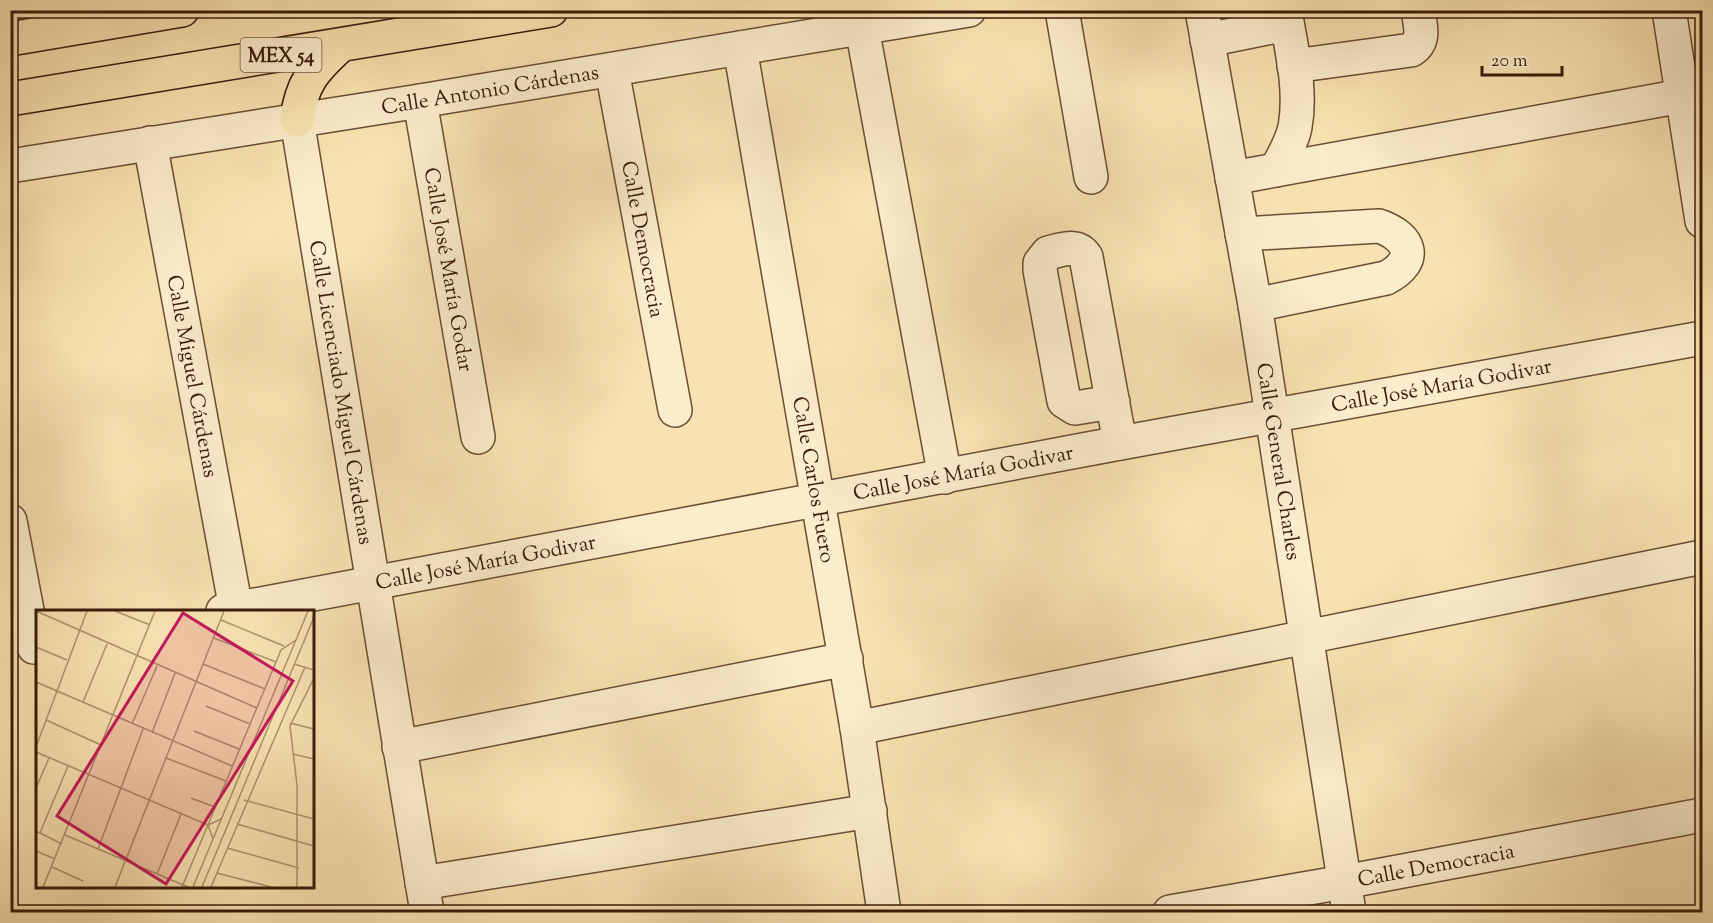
<svg xmlns="http://www.w3.org/2000/svg" width="1713" height="923" viewBox="0 0 1713 923" font-family="'Sorts Mill Goudy',serif">
	<style>
		.lines { fill: none; stroke-linecap: round; stroke-linejoin: round }
		.minor-casing { stroke: #6a4d34; stroke-width: 36 }
		.major-casing { stroke: #3a1b0a; stroke-width: 36 }
		.minor { stroke: #fbeccc; stroke-width: 33 }
		.major { stroke: #f9e2b1; stroke-width: 33 }
		.labels { text-anchor: middle; stroke-width: 4.5; stroke-linejoin: round; paint-order: stroke }
		.shield { fill: #fbeccc; stroke: #745a44; stroke-width: 1.5 }
		.shield-label { font-size: 20px; font-weight: bold; fill: #3a1b0a }
		.street-label { font-size: 21px; fill: #3a1b0a; stroke: #fbeccc }
		.inset-road { fill: none; stroke: #ad926e; stroke-width: 1.5 }
		.view { fill: #c2185b; fill-opacity: 0.15; stroke: #c2185b; stroke-width: 3 }
		.inset-edge { fill: none; stroke: #3a1b0a; stroke-width: 3 }
	</style>
	<rect width="100%" height="100%" fill="#f9e2b1"/>
	<filter id="stains"><feTurbulence type="fractalNoise" baseFrequency=".00333" numOctaves="4"/><feColorMatrix values="0 0 0 0 .2 0 0 0 0 .09 0 0 0 0 .02 0 0 0 .5 -.17"/></filter>
	<radialGradient id="worn" r=".72"><stop offset=".6" stop-color="#630" stop-opacity="0"/><stop offset="1" stop-color="#630" stop-opacity=".3"/></radialGradient>
	<g class="lines">
		<defs>
			<g id="minor">
				<path d="M1062,10L1091,177"/>
				<path id="s1" d="M1202,10L1255,305L1349,912"/>
				<path d="M1669,10L1702,221"/>
				<path d="M862,28L945,477"/>
				<path d="M1207,40L1287,24"/>
				<path id="s2" d="M740,48L857,728L884,912"/>
				<path d="M1294,66L1411,50C1426,41 1420,25 1418,10"/>
				<path id="s3" d="M612,70L675,410"/>
				<path id="s4" d="M420,101L478,437"/>
				<path id="s5" d="M297,120L427,912"/>
				<path id="s6" d="M150,143L236,609"/>
				<path id="s7" d="M10,166L420,101L969,10"/>
				<path d="M1276,170C1283,157 1292,142 1295,127C1302,89 1291,48 1285,10"/>
				<path d="M1232,178L1682,96"/>
				<path d="M1242,234L1379,226C1411,237 1419,261 1386,278L1255,305"/>
				<path d="M1113,402L1075,408L1064,401L1040,270V263L1048,253C1061,250 1077,243 1086,257L1120,443"/>
				<path d="M10,521L34,647"/>
				<path id="s8" d="M223,611L1120,443L1702,338"/>
				<path d="M857,728L1702,557"/>
				<path d="M399,747L846,659"/>
				<path d="M422,883L870,811"/>
				<path id="s9" d="M1170,912L1344,882L1702,815"/>
			</g>
			<path id="major" d="M10,39L182,10
				M10,99L551,10
				M297,120C301,84 314,69 341,45"/>
		</defs>
		<use href="#minor" class="minor-casing"/>
		<use href="#major" class="major-casing"/>
		<use href="#minor" class="minor"/>
		<use href="#major" class="major"/>
	</g>
	<g class="labels">
		<rect class="shield" x="240.5" y="38" width="81" height="34" rx="4.5"/>
		<g class="shield-label">
			<text x="281" y="62">MEX 54</text>
		</g>
		<g class="street-label">
			<text dy="7" stroke="none"><textPath href="#s7" startOffset="486">Calle Antonio Cárdenas</textPath></text>
			<text dy="7" stroke="none"><textPath href="#s3" startOffset="172">Calle Democracia</textPath></text>
			<text dy="7" stroke="none"><textPath href="#s4" startOffset="171">Calle José María Godar</textPath></text>
			<text dy="7" stroke="none"><textPath href="#s6" startOffset="237">Calle Miguel Cárdenas</textPath></text>
			<text dy="7" stroke="none"><textPath href="#s8" startOffset="1239">Calle José María Godivar</textPath></text>
			<text dy="7" stroke="none"><textPath href="#s5" startOffset="276">Calle Licenciado Miguel Cárdenas</textPath></text>
			<text dy="7" stroke="none"><textPath href="#s1" startOffset="458">Calle General Charles</textPath></text>
			<text dy="7" stroke="none"><textPath href="#s8" startOffset="753">Calle José María Godivar</textPath></text>
			<text dy="7" stroke="none"><textPath href="#s2" startOffset="438">Calle Carlos Fuero</textPath></text>
			<text dy="7" stroke="none"><textPath href="#s8" startOffset="267">Calle José María Godivar</textPath></text>
			<text dy="7" stroke="none"><textPath href="#s9" startOffset="270">Calle Democracia</textPath></text>
		</g>
	</g>
	<g transform="translate(36 610)">
		<rect width="278" height="278" fill="#f9e2b1"/>
		<path class="inset-road" d="M0,1L221,98M79,1L114,15M185,10L248,36M178,28L240,52M0,37L31,50M167,54L229,79M258,54L278,60M0,72L196,156M47,92L71,34M170,96L214,114M10,110L65,135M254,113L278,119M96,114L121,56M158,121L203,139M116,123L139,63M0,137L51,1M0,142L172,215M257,144L278,149M130,148L190,171M0,178L13,148M155,188L179,197M208,190L278,209M201,214L278,236M0,221L26,234M4,223L32,156M29,225L152,277M177,229L172,215L185,209M191,238L263,258M62,239L107,119M0,241L19,249M16,257L47,271M181,263L235,277M121,264L145,204M7,277L119,1M79,277L188,1M146,277L245,40L260,30M157,277L272,1M166,277L278,7M175,277L269,57M261,277V175L254,116L278,68"/>
		<path class="view" d="M147,3L257,71L130,274L21,206Z"/>
		<rect width="278" height="278" class="inset-edge"/>
	</g>
	<rect width="1713" height="923" fill="none" stroke="#f9e2b1" stroke-width="36"/>
	<rect x="12" y="12" width="1689" height="899" fill="none" stroke="#3a1b0a" stroke-width="3"/>
	<rect x="18" y="18" width="1677" height="887" fill="none" stroke="#3a1b0a" stroke-width="1.5"/>
	<path d="M1482 66v9h80v-9" fill="none" stroke="#3a1b0a" stroke-width="3"/>
	<text x="1491" y="66" font-size="18" fill="#3a1b0a" stroke="#fbeccc" stroke-width="4.5" paint-order="stroke">20 m</text>
	<rect width="100%" height="100%" filter="url(#stains)"/>
	<rect width="100%" height="100%" fill="url(#worn)"/>
</svg>
